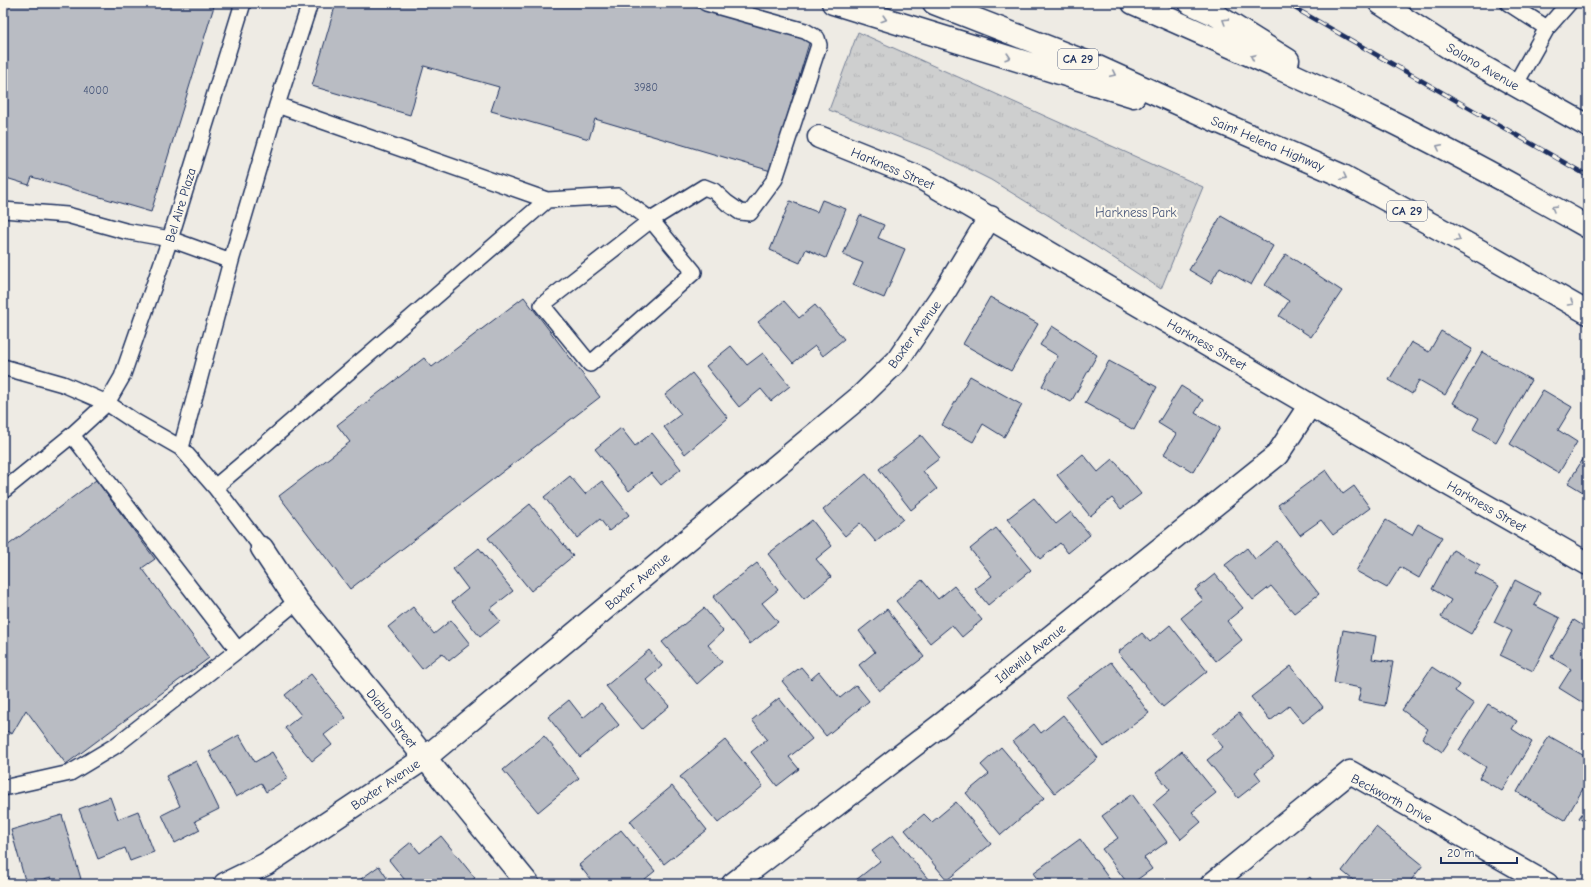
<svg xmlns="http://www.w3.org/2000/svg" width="1591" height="887" viewBox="0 0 1591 887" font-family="'Comic Neue',sans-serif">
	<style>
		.park { fill: url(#park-tufts); stroke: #747f96 }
		.building { fill: #b9bcc3; stroke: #1b2f5e }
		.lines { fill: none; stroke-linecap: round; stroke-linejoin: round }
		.lane-casing { stroke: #1b2f5e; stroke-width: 18 }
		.street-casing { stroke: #1b2f5e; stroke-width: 25 }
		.secondary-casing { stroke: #1b2f5e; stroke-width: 25 }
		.highway-casing { stroke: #1b2f5e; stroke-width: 25 }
		.lane { stroke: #fbf7ec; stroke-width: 15 }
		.street { stroke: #fbf7ec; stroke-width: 22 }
		.secondary { stroke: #fbf7ec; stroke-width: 22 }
		.highway { stroke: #fbf7ec; stroke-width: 22 }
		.rail-casing { stroke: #1b2f5e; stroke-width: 4.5 }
		.rail { stroke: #fbf7ec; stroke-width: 3; stroke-dasharray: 9; stroke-linecap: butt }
		.oneway { stroke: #8b93a5 }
		.labels { text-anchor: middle; stroke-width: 4; stroke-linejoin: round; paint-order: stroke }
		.number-label { font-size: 11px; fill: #425277 }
		.shield { fill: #fbf7ec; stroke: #5e6b89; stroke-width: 1 }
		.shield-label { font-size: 12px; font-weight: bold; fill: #1b2f5e }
		.street-label { font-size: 13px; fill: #1b2f5e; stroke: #fbf7ec }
		.park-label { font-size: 13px; fill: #48577a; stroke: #fbf7ec }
	</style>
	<defs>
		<pattern id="park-tufts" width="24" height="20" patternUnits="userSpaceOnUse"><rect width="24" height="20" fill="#cecfcf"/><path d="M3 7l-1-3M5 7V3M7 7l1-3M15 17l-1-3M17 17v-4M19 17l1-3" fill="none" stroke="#b0b2b4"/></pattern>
	</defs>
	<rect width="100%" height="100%" fill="#eeebe4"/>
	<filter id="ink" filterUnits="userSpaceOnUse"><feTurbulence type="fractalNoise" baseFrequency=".025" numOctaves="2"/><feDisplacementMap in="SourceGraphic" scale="8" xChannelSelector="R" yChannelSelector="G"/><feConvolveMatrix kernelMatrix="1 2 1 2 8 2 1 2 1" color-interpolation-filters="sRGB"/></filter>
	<g filter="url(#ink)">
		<path class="park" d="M858,32L1203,187L1161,289L1051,217L991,180L931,150L829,110Z"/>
		<path class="building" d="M3,3H215L151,212L32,177L29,185L3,177Z
			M336,3H682L810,40L771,171L595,119L589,139L491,111L499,87L424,66L410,115L312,86Z
			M822,200L846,209L826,258L806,249L800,263L770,250L790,201L817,212Z
			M860,215L884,225L878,238L905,249L884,298L853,285L863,263L843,255Z
			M1221,216L1273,246L1251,285L1220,267L1211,283L1189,270Z
			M1286,254L1342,291L1311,337L1279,316L1289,301L1265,285Z
			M524,297L600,397L350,589L279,496L350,442L337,425L424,358L432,367Z
			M990,297L1038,324L1011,371L963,344Z
			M784,301L799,318L815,305L844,339L823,356L815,346L793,363L758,322Z
			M1052,326L1097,355L1071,402L1042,386L1058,356L1040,345Z
			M1441,331L1472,349L1445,395L1419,380L1412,394L1389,380L1411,342L1429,352Z
			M731,346L747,365L763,353L790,386L771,401L761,389L739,407L706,366Z
			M1482,352L1531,380L1496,442L1473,429L1479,418L1453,403Z
			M1109,361L1157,387L1134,430L1085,403Z
			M692,373L728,418L685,454L664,427L681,414L665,395Z
			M970,376L1022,405L1004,437L983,424L973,442L942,425Z
			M1181,386L1203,400L1195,413L1220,428L1193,472L1164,454L1176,434L1158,423Z
			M1543,390L1572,407L1558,430L1577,442L1559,473L1510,444Z
			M621,428L635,446L652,433L681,469L661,485L651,473L629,491L595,449Z
			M921,435L940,458L923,471L937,489L911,510L879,469Z
			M1083,454L1098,472L1113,459L1141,494L1121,509L1112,498L1090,516L1057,475Z
			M1585,456L1588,458V495L1568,483Z
			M1326,470L1343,494L1354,486L1370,508L1333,535L1321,520L1300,535L1278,505Z
			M866,474L903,519L876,542L860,523L845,536L823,510Z
			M570,476L585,494L602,481L629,515L609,531L600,519L577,538L544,497Z
			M96,480L155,559L142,568L209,658L66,764L26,710L12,734L3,729V549Z
			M1034,498L1056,524L1071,512L1090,535L1068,553L1060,543L1040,559L1007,519Z
			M530,504L573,556L531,591L488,538Z
			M812,520L832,546L816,559L831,577L804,599L768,554Z
			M1386,520L1412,535L1418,524L1442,537L1419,578L1400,567L1387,588L1356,571Z
			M996,528L1031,570L988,605L975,589L992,576L970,549Z
			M1277,541L1319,594L1294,613L1271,586L1253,600L1225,565L1247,548L1255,559Z
			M479,548L513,591L490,609L500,621L480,637L452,602L468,589L453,569Z
			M1453,550L1480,565L1475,573L1499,586L1471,634L1441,617L1451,600L1432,589Z
			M757,563L778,590L762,603L778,622L750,644L713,597Z
			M1215,574L1243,608L1227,621L1242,640L1216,661L1181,618L1203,600L1195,590Z
			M922,580L938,599L954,586L982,620L962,637L952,625L930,643L896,601Z
			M1515,580L1540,593L1534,605L1560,618L1533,671L1500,655L1512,631L1494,622Z
			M413,607L434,634L451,620L470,644L449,661L442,653L422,669L388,627Z
			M704,608L723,631L708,645L722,662L697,684L662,642Z
			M887,609L924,657L879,691L859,665L875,652L859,631Z
			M1574,620L1588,629V706L1559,688L1571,669L1551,657Z
			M1170,625L1207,671L1163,707L1118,652L1142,633L1150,642Z
			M1343,630L1376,636L1372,659L1393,662L1385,706L1358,701L1361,688L1334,683Z
			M649,650L662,666L646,680L669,706L642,729L606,686Z
			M1111,662L1149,713L1104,747L1066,696Z
			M1291,666L1323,707L1303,723L1289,706L1270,721L1251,697Z
			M801,667L811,679L819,672L840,698L856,685L869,701L826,736L782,681Z
			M1432,667L1459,685L1455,691L1474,704L1442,752L1422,738L1428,729L1402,710Z
			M311,674L346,718L324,735L332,745L312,761L285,728L301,715L285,695Z
			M779,698L812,739L789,757L799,769L777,786L751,752L767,739L752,720Z
			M569,700L583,718L601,703L619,725L580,757L548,717Z
			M1488,704L1517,721L1512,729L1532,742L1502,791L1479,778L1486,767L1459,750Z
			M1239,713L1274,757L1255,772L1261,780L1238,798L1207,760L1223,747L1212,734Z
			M1063,715L1098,758L1055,793L1013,741L1034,724L1041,733Z
			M239,735L255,762L272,752L288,778L266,792L261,783L236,797L209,752Z
			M544,736L579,778L538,812L503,770Z
			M1549,736L1588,758V780L1565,820L1517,792Z
			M725,740L763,786L718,823L680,777Z
			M1001,747L1044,798L1001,835L966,793L989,774L981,765Z
			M1182,751L1216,793L1192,812L1201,822L1181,839L1153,804L1170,790L1156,773Z
			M196,761L219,809L195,821L200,830L175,843L162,815L180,806L166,776Z
			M672,786L707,830L664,864L630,821Z
			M1132,794L1167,842L1144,858L1152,869L1131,884H1128L1102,849L1118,838L1102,816Z
			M110,797L118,819L138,811L154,852L130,861L125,848L98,859L79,809Z
			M956,802L991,844L947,880L905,830L924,814L932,822Z
			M1588,805V824L1579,818Z
			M62,815L81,879L62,884H53L51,877L26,884L11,830Z
			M1376,827L1423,865L1408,884H1358L1342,871Z
			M621,830L655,871L639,884H594L579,865Z
			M893,835L932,884H860L856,880L880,861L872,851Z
			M441,836L475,878L467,884H439L435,880L430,884H408L389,860L411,842L420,853Z
			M1080,839L1113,884H1041L1033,873Z
			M3,855L8,884H3Z
			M379,866L391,884H360L358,881Z
			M1310,877L1314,884H1301Z"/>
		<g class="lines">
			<defs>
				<path id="lane" d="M1508,3L1547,28L1569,3
					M1515,85L1547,28
					M547,200L618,196L651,220L694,272L590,364L542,305L651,220L704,187L714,191L727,203L740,212L750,213L775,179L819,45L817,38L805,31L706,3
					M3,210L67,215L125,231L170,239L231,261
					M3,367L63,384L107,403L134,421L181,448L215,487L262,548
					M181,448L231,261L277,105L310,3
					M215,487L247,460L547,200L277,105
					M3,491L72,435L107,403L122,377L170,239L243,3
					M238,650L297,601
					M3,788L70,773L115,746L238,650L72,435"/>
				<path id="street" d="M819,137L921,178L1310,405L1588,564
					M262,548L297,601L528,884
					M225,884L266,864L425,758L862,395L897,361L945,291L990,217
					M733,884L942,724L1277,455L1310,405
					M1212,884L1350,772L1547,884"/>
				<path id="secondary" d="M1380,3L1448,47L1588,126"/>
				<path id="highway" d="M833,3L1134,96
					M934,3L1091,64L1219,122L1343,176L1480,251L1588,313
					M1133,3C1215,39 1297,75 1378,115C1449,150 1519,188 1588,227
					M1190,3L1216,15L1288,60"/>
			</defs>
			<use href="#lane" class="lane-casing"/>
			<use href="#street" class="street-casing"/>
			<use href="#secondary" class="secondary-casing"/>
			<use href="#highway" class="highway-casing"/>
			<use href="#lane" class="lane"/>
			<use href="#street" class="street"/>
			<use href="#secondary" class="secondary"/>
			<use href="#highway" class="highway"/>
			<defs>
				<path id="rail" d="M1286,3L1588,176"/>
			</defs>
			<use href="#rail" class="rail-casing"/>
			<use href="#rail" class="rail"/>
		</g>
		<defs><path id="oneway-chevron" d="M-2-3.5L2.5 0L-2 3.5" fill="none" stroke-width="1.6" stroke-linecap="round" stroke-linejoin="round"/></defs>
		<g class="oneway">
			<use href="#oneway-chevron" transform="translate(884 19) rotate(17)"/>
			<use href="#oneway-chevron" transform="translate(1225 21) rotate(-148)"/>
			<use href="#oneway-chevron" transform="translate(1008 57) rotate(17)"/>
			<use href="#oneway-chevron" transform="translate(1253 57) rotate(-155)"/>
			<use href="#oneway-chevron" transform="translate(1113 74) rotate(25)"/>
			<use href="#oneway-chevron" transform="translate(1439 147) rotate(-153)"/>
			<use href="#oneway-chevron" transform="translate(1344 177) rotate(27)"/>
			<use href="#oneway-chevron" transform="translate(1554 208) rotate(-150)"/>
			<use href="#oneway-chevron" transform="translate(1458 239) rotate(29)"/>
			<use href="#oneway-chevron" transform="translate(1571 303) rotate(30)"/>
		</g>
	</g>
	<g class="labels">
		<g class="number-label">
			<text x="646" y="91">3980</text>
			<text x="96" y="94">4000</text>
		</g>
		<g class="shield">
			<rect x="1058" y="49" width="40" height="20" rx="3"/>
			<rect x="1387" y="201" width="40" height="20" rx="3"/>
		</g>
		<g class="shield-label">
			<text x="1078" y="63">CA 29</text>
			<text x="1407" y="215">CA 29</text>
		</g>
		<g class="street-label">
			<text transform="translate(1483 66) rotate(30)" y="5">Solano Avenue</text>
			<text transform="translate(1268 143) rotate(23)" y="5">Saint Helena Highway</text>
			<text transform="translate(893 168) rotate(23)" y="5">Harkness Street</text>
			<text transform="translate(180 205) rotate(-73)" y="5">Bel Aire Plaza</text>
			<text transform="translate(914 334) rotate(-54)" y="5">Baxter Avenue</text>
			<text transform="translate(1207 344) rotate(30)" y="5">Harkness Street</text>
			<text transform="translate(1487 506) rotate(30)" y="5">Harkness Street</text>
			<text transform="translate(637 581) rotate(-40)" y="5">Baxter Avenue</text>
			<text transform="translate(1030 653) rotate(-39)" y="5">Idlewild Avenue</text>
			<text transform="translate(392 718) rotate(51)" y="5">Diablo Street</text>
			<text transform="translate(385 784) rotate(-34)" y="5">Baxter Avenue</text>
			<text transform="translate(1392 798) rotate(28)" y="5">Beckworth Drive</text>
		</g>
		<g class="park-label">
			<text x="1136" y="217">Harkness Park</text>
		</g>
	</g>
	<rect width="1591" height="887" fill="none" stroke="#fbf7ec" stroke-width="16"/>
	<rect x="8" y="8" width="1575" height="871" fill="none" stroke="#1b2f5e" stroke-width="1.5" filter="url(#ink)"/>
	<path d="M1441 857v6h76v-6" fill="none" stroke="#1b2f5e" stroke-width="2"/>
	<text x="1447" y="857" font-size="12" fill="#1b2f5e" stroke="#fbf7ec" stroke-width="3" paint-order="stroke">20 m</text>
</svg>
